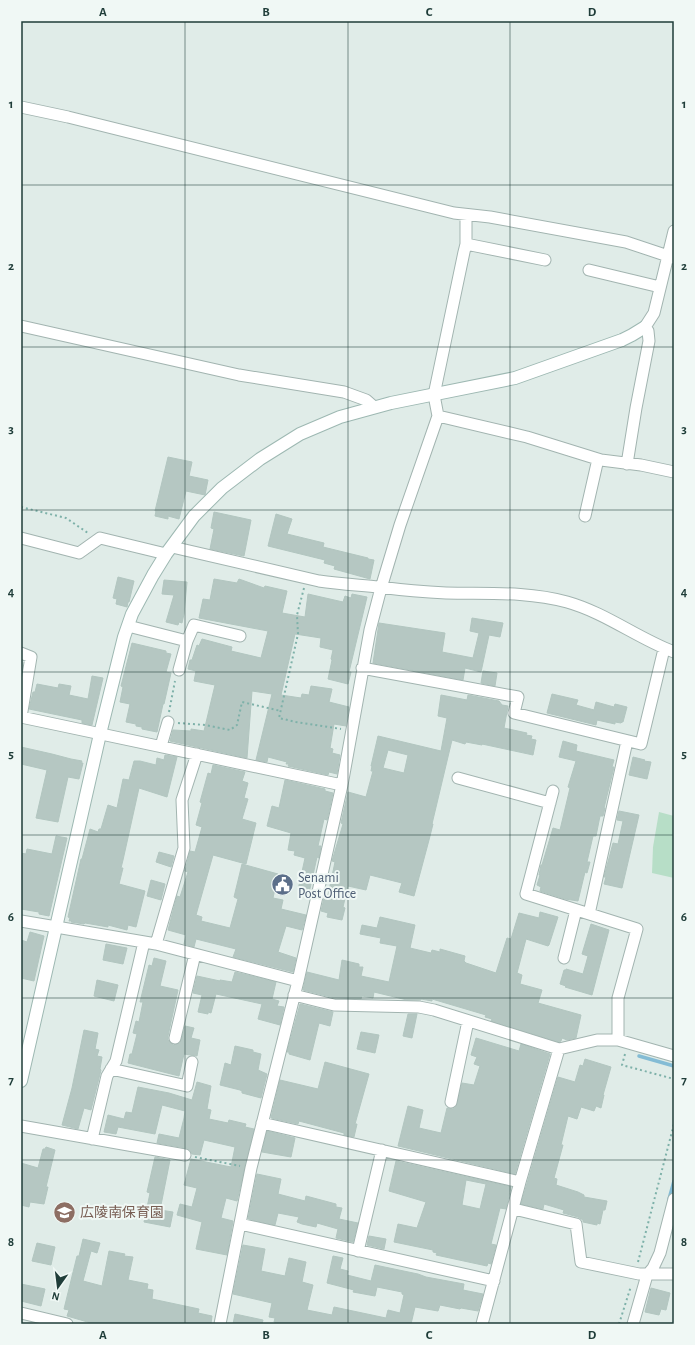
<svg xmlns="http://www.w3.org/2000/svg" width="695" height="1345" viewBox="0 0 695 1345" font-family="'Alegreya Sans','Noto Sans JP',sans-serif">
	<style>
		.green { fill: #b7dec7 }
		.lines { fill: none; stroke-linecap: round; stroke-linejoin: round }
		.stream { stroke: #84bcd5; stroke-width: 3.5 }
		.building { fill: #b5c7c2; stroke: #b2c6c0; fill-rule: evenodd }
		.street-casing { stroke: #a2b4b0; stroke-width: 13 }
		.secondary-casing { stroke: #9db8b2; stroke-width: 14 }
		.path { stroke: #7eb1a9; stroke-width: 2; stroke-dasharray: 2 3; stroke-linecap: butt }
		.street { stroke: #fff; stroke-width: 11 }
		.secondary { stroke: #fff; stroke-width: 12 }
		.grid { fill: none; stroke: #1f3d39; stroke-width: 1; stroke-opacity: 0.55 }
		.labels { text-anchor: middle; stroke-width: 4; stroke-linejoin: round; paint-order: stroke }
		.service-label { font-size: 14px; fill: #4e5e75; stroke: #f0f8f5; text-anchor: start }
		.education-label { font-size: 14px; fill: #785e54; stroke: #f0f8f5; text-anchor: start }
		.neatline { fill: none; stroke: #1f3d39; stroke-width: 1.5 }
		.grid-label { font-size: 13px; text-anchor: middle; font-weight: bold; fill: #1f3d39 }
	</style>
	<rect width="100%" height="100%" fill="#e0ece8"/>
	<path class="green" d="M659,812L674,816V878L652,873L653,847Z"/>
	<g class="lines">
		<path class="stream" d="M639,1056L674,1066
			M669,1199L674,1181"/>
	</g>
	<path class="building" d="M168,457L192,462L189,476L208,480L205,495L186,491L179,519L168,516V519L155,516L156,511H155Z
		M214,512L251,520L244,556L210,549L214,529L211,528Z
		M276,514L292,519L287,534L324,543L323,547L368,558V559L374,560L370,579L334,569L335,566L324,563L325,560L268,546Z
		M118,577L134,581L129,602H128L127,607L116,604L117,599L113,598Z
		M214,579L237,583L239,579L264,588L265,586L287,591L282,613L305,617L308,594L343,602L345,596L351,598L352,594L367,597L349,672H351L348,684L328,679L332,660L331,659L333,650L320,647L321,638L295,634L281,695L301,698L302,694L309,695L311,686L332,689L329,702L349,707L346,726L334,724L330,748L333,749L332,753L340,755L337,774L329,772L328,775L288,766L289,764H286L287,762L268,757L267,762L256,760L272,694L252,691L247,758L170,741L173,730L191,731V729L204,731L215,685L194,681L196,671L188,669L190,660H192L197,645L199,646L202,639L232,647L231,651L261,658L268,631L199,618L203,599L210,600Z
		M164,580L187,582L184,614L182,623L179,622L178,625L166,622L174,595L162,594Z
		M472,618L503,623L500,637L489,635L481,672L465,668L463,680L373,663L379,623L445,633L442,652L473,658L479,633L470,631Z
		M132,643L166,651V653L171,654L166,672L171,673L164,704H163L157,732L142,729V727L136,726V724L126,722L130,704L120,702L123,687L121,686Z
		M483,671L497,673L495,686L481,683Z
		M92,676L103,678L92,725L82,723V720L29,709L33,692H35L37,684L58,688L59,684L71,686L69,695L88,699Z
		M552,694L578,700L576,705L594,710L596,702L614,707L615,704L627,707L623,722H622L621,723L615,722V724L597,720L596,725L547,713Z
		M441,695L467,700L468,695L499,701L502,705L508,706L504,728L527,733L526,735L532,736L531,739L536,740L533,755L482,744V745L466,742L465,744L452,740L432,824H433L429,840L414,896L399,892L402,883L370,875L366,890L348,886L343,907L345,908L342,920L327,917L328,913L321,911L325,894L328,895L335,862L332,861L343,824L341,823L348,792L366,797L373,771H371L372,766H371L378,736L441,751L447,718L438,716ZM388,750L408,755L404,773L383,768Z
		M563,741L577,745L576,751L614,760L612,767H614L604,808H605L603,816H600L596,836H593L587,862H590L587,873L585,872L578,901L565,899L540,891L541,887L537,885L540,875H539L541,865H542L553,828L560,830L570,788L568,787L576,761L559,757Z
		M21,747L52,754L71,759L82,761L81,763H83L79,779L68,777L58,822L36,818L47,770L21,764Z
		M165,755L177,757L167,797L139,788L123,860L121,868H123L119,884L145,891L136,927L128,925L127,930L108,925V927L85,923L84,924L71,922L72,921H69L70,918L68,917L81,859H82L90,829L98,832L99,829H101L108,805L117,808L123,779L129,780L134,761H140L156,765L157,758L164,760Z
		M633,757L645,760L644,761L651,762L647,779L629,775Z
		M213,765L245,772L242,781L248,783L244,798L248,799L242,819L256,823L246,864L213,855L196,915L202,917L201,921L230,928L238,899L234,897L242,864L278,874L273,898L283,900L281,909L306,915L302,930L286,926L278,952L296,958L293,972L233,957L236,949L196,939L194,947L184,944L186,935L168,930L177,896L180,897L188,872L185,871L190,851L195,852L202,827L196,825L202,803L200,802L208,773L211,774Z
		M285,780L325,789V791L333,793L327,820L324,819L318,846H321L319,858L317,857L309,893L298,890L305,858L294,855L295,851L288,850L291,833L267,826L272,806L279,808Z
		M619,811L639,815L622,888L604,884L606,877H604L613,843L618,844L623,821L617,820Z
		M56,836L67,838L49,916L39,914V912L21,909V853L26,854L27,849L52,854Z
		M159,852L174,856L171,867L156,862Z
		M151,880L165,884L161,900L147,896Z
		M540,912L558,917L549,945L548,946L526,939L517,973L522,975L520,984L542,990L538,1003L581,1015L576,1038L567,1040L562,1038L561,1041L559,1042L491,1021L492,1019L485,1017L486,1015L432,999V1001L421,999V1000H407L374,992L373,998L362,996L361,999L335,998L303,990L307,972L339,980L342,960L359,964V967H363L361,976L389,982L397,946L380,943L381,938L360,934L362,925L377,928L380,917L415,925L410,948L431,953L432,950L440,952V949L465,956L464,961L466,963L496,973L507,938L511,939L519,913L539,918Z
		M591,924L609,930L592,995L565,987L566,986L560,984L564,970H566V969L583,974L588,956L582,954Z
		M30,932L44,936L34,981L21,978V940L27,942Z
		M106,944L127,948L123,964L103,960Z
		M154,958L166,961L160,986L178,990L168,1036V1040L173,1045L180,1043L185,1026L194,1028L191,1038L200,1040L197,1056L184,1054L179,1076L128,1063L130,1054H132L137,1034L133,1033L136,1021L139,1022L143,1002H140L149,965L152,966Z
		M235,972L276,982L272,999L279,1001L277,1006L284,1007L280,1025L258,1019L262,1004L216,994L211,1013L208,1012V1014L198,1012L202,995L193,993L197,976L220,981V980L232,982Z
		M97,980L118,985L114,1001L94,996Z
		M300,1004L333,1012L330,1026L319,1023L310,1060L289,1054V1052H287Z
		M408,1014H417L412,1038L403,1036Z
		M84,1030L98,1033L95,1049L99,1050L97,1056L102,1057L100,1069L101,1070L91,1110L84,1108L78,1129L62,1125L72,1088Z
		M361,1032L379,1035L375,1053L357,1049Z
		M476,1038L519,1051L521,1044L550,1054L515,1174L398,1146L408,1106L423,1110L419,1128L441,1133L447,1108L453,1109L456,1107L462,1083L474,1085L480,1066L474,1064L477,1057L471,1055Z
		M235,1046L253,1050V1052L261,1054L258,1070L267,1074L261,1098L242,1093V1091L240,1090L220,1085L225,1063L231,1065Z
		M585,1059L611,1067L603,1095H604L601,1108L596,1106L594,1111L581,1107L577,1119L568,1116L561,1145H563L554,1178L557,1179L556,1185L578,1192L584,1195V1197L607,1201L605,1210H603L600,1224L597,1223V1225L583,1222V1220L578,1217L563,1213L564,1210L544,1204L543,1209L521,1204L558,1077L575,1082L580,1065L583,1066Z
		M325,1062L369,1074L355,1124H357L354,1137L344,1135V1133L299,1121L298,1124L271,1118L280,1080L318,1089Z
		M197,1082L211,1086L207,1109L211,1110L209,1119L228,1123L229,1120L246,1124L245,1127L254,1129L237,1201L226,1198L221,1218L233,1221L227,1255L196,1249L202,1222L177,1215L180,1204L192,1207L197,1188L184,1185L191,1159L231,1167L235,1147L204,1140L200,1155L192,1154L190,1150L186,1148L157,1143L159,1134L179,1138L184,1118L185,1111L162,1105L155,1134L118,1127L116,1134L104,1132L108,1115L124,1119L126,1112L132,1113L138,1087L169,1093L192,1100Z
		M267,1131L295,1138L291,1157L262,1152Z
		M46,1147L55,1150L46,1187H48L44,1204L30,1202L29,1207L21,1205V1163L38,1168L43,1149H45Z
		M155,1157L170,1160L160,1210L173,1212L170,1227L144,1222L150,1193L147,1192Z
		M396,1161L511,1187L506,1209L500,1208L491,1244L496,1245L491,1264L488,1263L487,1266L436,1255L437,1253L433,1252V1250L394,1242L398,1224L417,1228L426,1202L389,1191ZM466,1180L486,1184L480,1209L462,1205Z
		M257,1174L281,1179L278,1194L305,1201L306,1196L336,1204V1207L342,1208L339,1219L358,1223L353,1242L336,1238L338,1229L317,1223L316,1227L302,1224L297,1222L299,1217L278,1213L275,1225L248,1219Z
		M369,1236L386,1239L384,1249L367,1245Z
		M83,1239L100,1243L97,1253L91,1251L83,1281L102,1286L109,1251L125,1254L124,1256L133,1257L128,1280L148,1284L147,1289L153,1290L152,1299L199,1309L198,1313L212,1316L211,1324H190L177,1322V1324H91V1323L67,1316L69,1310L64,1309L77,1256H79Z
		M37,1243L55,1247L51,1265L32,1261Z
		M243,1245L265,1249L261,1271L285,1276L289,1258L306,1262L302,1282L313,1285L307,1310L332,1315L334,1307L386,1318L388,1310L400,1313L404,1295L402,1294V1292L377,1287L375,1296L353,1292L354,1290L327,1283L333,1256L343,1258L340,1269L348,1271L347,1275L371,1281L375,1265L418,1274L426,1277L464,1284L463,1290L483,1294L478,1311L461,1308L460,1309L440,1305L438,1311L415,1307L411,1324H282L274,1322L275,1318L269,1317L272,1303L233,1294Z
		M21,1284L45,1289L41,1306L21,1301Z
		M651,1288L670,1293L666,1310L661,1309L659,1315L645,1312Z
		M235,1314L263,1320L262,1324H233Z"/>
	<g class="lines">
		<defs>
			<path id="street" d="M21,107L68,117L454,213L490,217L626,242L674,258
				M466,244L545,260
				M589,270L660,287
				M21,326L239,375L344,392L366,400L374,407
				M438,416L527,437L601,460L641,465L674,472
				M627,464L636,408L649,341L648,331L645,327L654,313L674,231
				M585,516L598,459
				M21,538L79,553L100,538L166,554
				M172,547L319,581C339,584 359,585 379,587C402,590 424,592 446,593C487,594 527,591 567,602C606,613 637,638 674,652
				M128,626L187,641
				M21,653L31,657L21,717L342,785
				M362,668L518,697L514,713L641,744L664,649
				M179,670L187,641L194,625L240,636
				M161,746L168,722
				M458,778L550,803
				M553,791L526,894L637,929L618,998V1040
				M589,914L627,741
				M21,921L156,944L298,981
				M156,944L184,848L182,800L197,754
				M564,958L576,910
				M294,995L334,1005L419,1007L434,1010L559,1049L597,1040H618L674,1056
				M175,1038L195,954
				M111,1069L187,1086L192,1062
				M451,1102L468,1021
				M262,1123L520,1182
				M21,1126L185,1155
				M92,1139L107,1076L116,1061L144,942
				M514,1209L576,1224L581,1262L639,1274H674
				M240,1224L494,1281
				M358,1251L382,1150
				M21,1313L67,1324
				M220,1324L251,1168L298,981L342,785L370,630L381,588L400,525L438,416L434,395L464,252L466,244V215
				M482,1324L520,1182L559,1049
				M633,1324L647,1275L653,1268L660,1253L674,1199"/>
			<path id="secondary" d="M21,1081L100,734L124,637L132,614L153,575L166,554L194,516L222,488L260,459L300,434L340,417L391,403L515,378L622,340L632,335L645,327"/>
		</defs>
		<use href="#street" class="street-casing"/>
		<use href="#secondary" class="secondary-casing"/>
		<path class="path" d="M21,507L66,518L88,533
			M304,588L297,615L298,634L279,718L296,722L341,729
			M169,712L175,681
			M178,723L205,725L230,730L237,725L242,702L281,711
			M625,1054L622,1065L674,1079
			M195,1157L240,1166
			M638,1262L674,1124
			M619,1324L631,1286"/>
		<use href="#street" class="street"/>
		<use href="#secondary" class="secondary"/>
	</g>
	<path class="grid" d="M185,21V1324M348,21V1324M510,21V1324M21,185H674M21,347H674M21,510H674M21,672H674M21,835H674M21,998H674M21,1160H674"/>
	<defs>
		<symbol id="civic-disc" viewBox="-11 -11 22 22"><circle r="9.5" fill="#5c6f8a" stroke="#f0f8f5"/><path d="M-.6-6.5H3V-4.5H.6V-3L4-1V1h2V6H-6V1h2V-1L-.6-3ZM-1.2 2.5V6h2.4V2.5Z" fill="#fff"/></symbol>
		<symbol id="school-disc" viewBox="-11 -11 22 22"><circle r="9.5" fill="#8d6e63" stroke="#f0f8f5"/><path d="M0-5L7-2L0 1L-7-2ZM-4 1L0 2.5L4 1V4Q0 6-4 4Z" fill="#fff"/></symbol>
	</defs>
	<g fill-rule="evenodd">
		<use href="#civic-disc" x="270" y="872" width="25" height="25"/>
		<use href="#school-disc" x="52" y="1200" width="25" height="25"/>
	</g>
	<g class="labels">
		<g class="service-label">
			<text x="298" y="882">Senami<tspan x="298" dy="16">Post Office</tspan></text>
		</g>
		<g class="education-label">
			<text x="80" y="1217">広陵南保育園</text>
		</g>
	</g>
	<rect width="695" height="1345" fill="none" stroke="#f0f8f5" stroke-width="44"/>
	<g transform="translate(58 1287) rotate(194)" stroke="#f0f8f5" stroke-width="3" paint-order="stroke">
	<path d="M0-3L7 15L0 10L-7 15Z" fill="#1f3d39"/>
	<text y="-6" font-size="11" font-weight="bold" text-anchor="middle" fill="#1f3d39">N</text>
	</g>
	<rect x="22" y="22" width="651" height="1301" class="neatline"/>
	<g class="grid-label">
		<text x="103" y="16">A</text>
		<text x="266" y="16">B</text>
		<text x="429" y="16">C</text>
		<text x="592" y="16">D</text>
		<text x="11" y="108">1</text>
		<text x="684" y="108">1</text>
		<text x="11" y="270">2</text>
		<text x="684" y="270">2</text>
		<text x="11" y="433">3</text>
		<text x="684" y="433">3</text>
		<text x="11" y="596">4</text>
		<text x="684" y="596">4</text>
		<text x="11" y="758">5</text>
		<text x="684" y="758">5</text>
		<text x="11" y="921">6</text>
		<text x="684" y="921">6</text>
		<text x="11" y="1084">7</text>
		<text x="684" y="1084">7</text>
		<text x="11" y="1246">8</text>
		<text x="684" y="1246">8</text>
		<text x="103" y="1339">A</text>
		<text x="266" y="1339">B</text>
		<text x="429" y="1339">C</text>
		<text x="592" y="1339">D</text>
	</g>
</svg>
